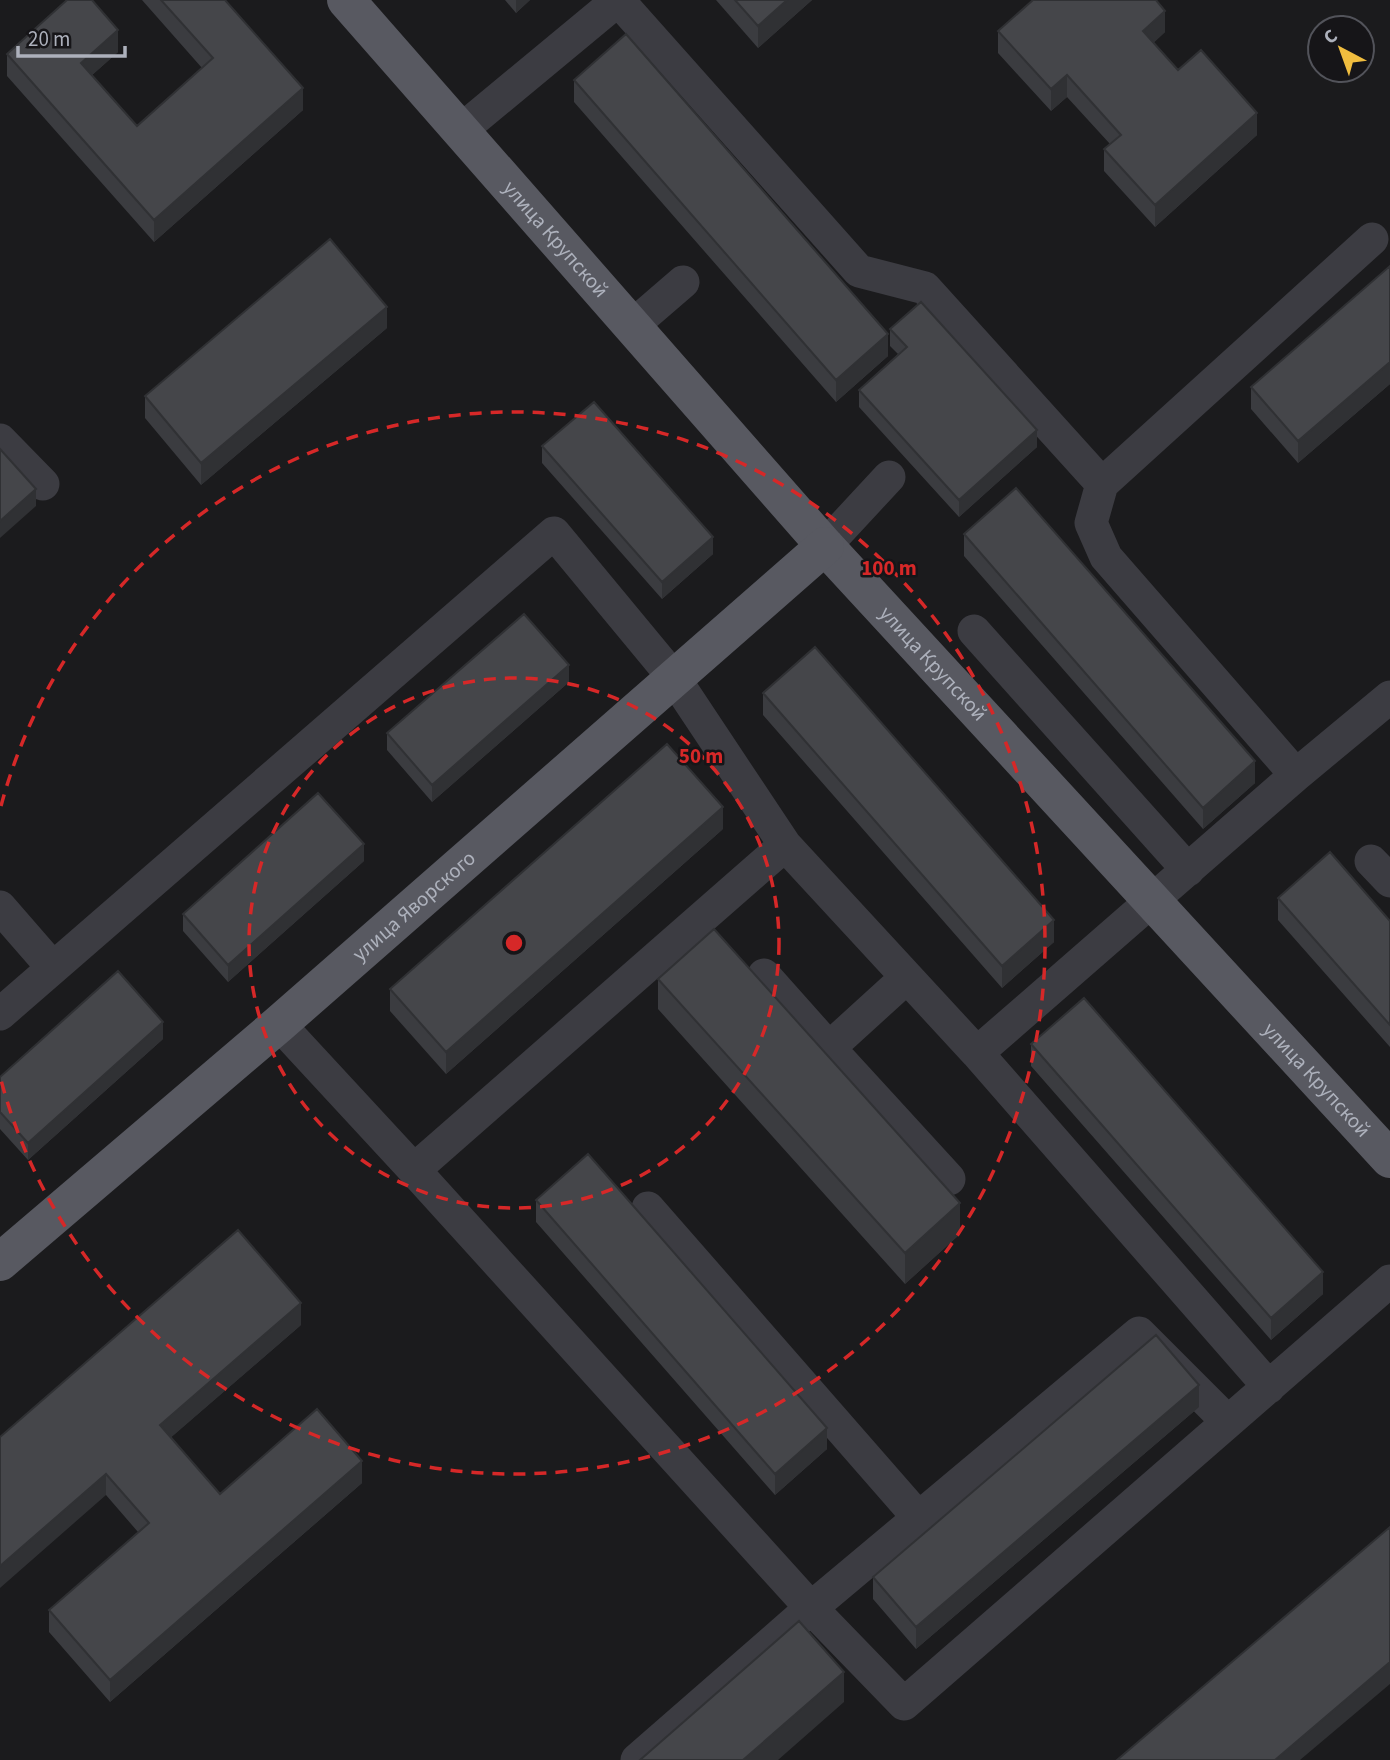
<svg xmlns="http://www.w3.org/2000/svg" width="1390" height="1760" viewBox="0 0 1390 1760" font-family="'Source Sans 3',sans-serif">
	<style>
		.lines { fill: none; stroke-linecap: round; stroke-linejoin: round }
		.minor { stroke: #3c3c42; stroke-width: 33 }
		.major { stroke: #585961; stroke-width: 38 }
		.wall { fill: #3b3c40 }
		.shaded-wall { fill: #303134 }
		.building { fill: #45464a; stroke: #303134; stroke-width: 2 }
		.ring { fill: none; stroke: #d62828; stroke-width: 3.5; stroke-dasharray: 12 9 }
		.labels { text-anchor: middle; stroke-width: 5; stroke-linejoin: round; paint-order: stroke }
		.street-label { font-size: 21px; fill: #adb1bc; stroke: #161518 }
		.centre { fill: #d62828; stroke: #161518; stroke-width: 3.5 }
		.ring-label { font-size: 21px; text-anchor: middle; font-weight: bold; fill: #d62828; stroke: #161518; stroke-width: 5; stroke-linejoin: round; paint-order: stroke }
	</style>
	<rect width="100%" height="100%" fill="#1b1b1d"/>
	<g class="lines">
		<path class="minor" d="M618,0L859,271L925,288L1102,484
			M460,131L618,0
			M632,326L683,282
			M0,440L43,484
			M825,546L889,477
			M974,631L1188,870
			M1296,775L1106,557L1091,523L1102,484L1372,239
			M1371,861L1390,881
			M0,907L53,968
			M764,975L829,1048L907,977
			M0,1014L554,533L674,678L785,845L977,1053L1269,1387
			M279,1024L414,1170L811,1608L1139,1333L1227,1421
			M829,1048L949,1179
			M977,1053L1296,775L1390,697
			M414,1170L785,845
			M648,1208L918,1517
			M637,1760L811,1608L904,1704L1390,1281"/>
		<g class="major">
			<path id="s1" d="M346,0L825,546L1390,1159"/>
			<path id="s2" d="M0,1262L279,1024L825,546"/>
		</g>
	</g>
	<path class="wall" d="M142,0H225L303,110L154,242L7,76V54L118,52L92,75L137,126L202,68Z
		M505,0H530L516,13Z
		M716,0H812L758,48Z
		M998,31L1165,32L1153,43L1178,70L1257,135L1155,227L1104,171V149L1110,144L1067,97L1051,111L998,53Z
		M574,80L888,356L836,402L574,102Z
		M1390,266V384L1298,463L1251,409V387Z
		M387,328L201,485L145,418V396Z
		M890,329L1037,447L959,517L859,407V390L898,354L890,346Z
		M542,446L713,554L662,599L542,463Z
		M964,534L1255,783L1203,829L964,556Z
		M569,682L432,802L387,750V733Z
		M763,693L1054,942L1002,988L763,715Z
		M723,829L446,1074L390,1011V989Z
		M364,861L228,982L183,931V914Z
		M1278,898L1390,921V1047L1278,920Z
		M658,979L960,1234L905,1284L658,1009Z
		M163,1039L28,1160L0,1129V1077Z
		M1031,1044L1323,1294L1271,1340L1031,1066Z
		M536,1200L827,1449L775,1495L536,1222Z
		M301,1325L171,1437L220,1494L362,1483L110,1702L49,1632V1610L138,1532L106,1495L0,1437Z
		M1199,1407L916,1649L873,1599V1577Z"/>
	<path class="shaded-wall" d="M516,0H530L516,13Z
		M787,0H812L758,48V26Z
		M1165,11V32L1143,53V31Z
		M118,30V52L81,85V63Z
		M1067,75V97L1051,111V89Z
		M303,88V110L154,242V220Z
		M1257,113V135L1155,227V205Z
		M387,307V328L201,485V463Z
		M888,334V356L836,402V380Z
		M1390,362V384L1298,463V441Z
		M1037,430V447L959,517V500Z
		M36,489V506L0,538V521Z
		M713,537V554L662,599V582Z
		M569,665V682L432,802V785Z
		M1255,761V783L1203,829V808Z
		M723,807V829L446,1074V1052Z
		M364,844V861L228,982V965Z
		M1054,920V942L1002,988V966Z
		M163,1022V1039L28,1160V1143Z
		M960,1203V1234L905,1284V1253Z
		M1323,1272V1294L1271,1340V1318Z
		M301,1303V1325L160,1447V1425Z
		M1199,1385V1407L916,1649V1627Z
		M827,1428V1449L775,1495V1474Z
		M362,1461V1483L110,1702V1680Z
		M106,1474V1495L0,1588V1566Z
		M1390,1662V1684L1300,1760H1275Z
		M844,1672V1702L778,1760H743Z"/>
	<path class="building" d="M67,0H92L118,30L81,63L137,126L213,58L161,0H225L303,88L154,220L7,54Z
		M735,0H787L758,26Z
		M1033,0H1156L1165,11L1143,31L1178,70L1201,50L1257,113L1155,205L1104,149L1121,135L1067,75L1051,89L998,31Z
		M626,34L888,334L836,380L574,80Z
		M330,239L387,307L201,463L145,396Z
		M1390,266V362L1298,441L1251,387Z
		M921,302L1037,430L959,500L859,390L907,347L890,329Z
		M594,402L713,537L662,582L542,446Z
		M0,449L36,489L0,521Z
		M1016,488L1255,761L1203,808L964,534Z
		M524,614L569,665L432,785L387,733Z
		M815,647L1054,920L1002,966L763,693Z
		M667,744L723,807L446,1052L390,989Z
		M318,793L364,844L228,965L183,914Z
		M1330,852L1390,921V1025L1278,898Z
		M714,929L960,1203L905,1253L658,979Z
		M118,971L163,1022L28,1143L0,1112V1077Z
		M1084,998L1323,1272L1271,1318L1031,1044Z
		M588,1154L827,1428L775,1474L536,1200Z
		M238,1230L301,1303L160,1425L220,1494L317,1409L362,1461L110,1680L49,1610L149,1523L106,1474L0,1566V1437Z
		M1156,1335L1199,1385L916,1627L873,1577Z
		M1390,1527V1662L1275,1760H1117Z
		M799,1621L844,1672L743,1760H640Z"/>
	<g class="ring">
		<circle cx="514" cy="943" r="265"/>
		<path d="M1 806A531 531 0 1 1 1 1080"/>
	</g>
	<g class="labels">
		<g class="street-label">
			<text dy="7" stroke="none"><textPath href="#s1" startOffset="318">улица Крупской</textPath></text>
			<text dy="7" stroke="none"><textPath href="#s1" startOffset="886">улица Крупской</textPath></text>
			<text dy="7" stroke="none"><textPath href="#s2" startOffset="546">улица Яворского</textPath></text>
			<text dy="7" stroke="none"><textPath href="#s1" startOffset="1452">улица Крупской</textPath></text>
		</g>
	</g>
	<circle cx="514" cy="943" r="10" class="centre"/>
	<g class="ring-label">
		<text x="889" y="575">100 m</text>
		<text x="701" y="763">50 m</text>
	</g>
	<g transform="translate(1341 49) rotate(319)"><circle r="33" fill="#161518" stroke="#52535a" stroke-width="2"/>
	<path d="M0-5L12 26L0 18L-12 26Z" fill="#f0bd3f"/>
	<text y="-10" font-size="19" font-weight="bold" text-anchor="middle" fill="#adb1bc">С</text>
	</g>
	<path d="M18 46v10h107v-10" fill="none" stroke="#adb1bc" stroke-width="3.5"/>
	<text x="28" y="46" font-size="21" fill="#adb1bc" stroke="#161518" stroke-width="5" paint-order="stroke">20 m</text>
</svg>
